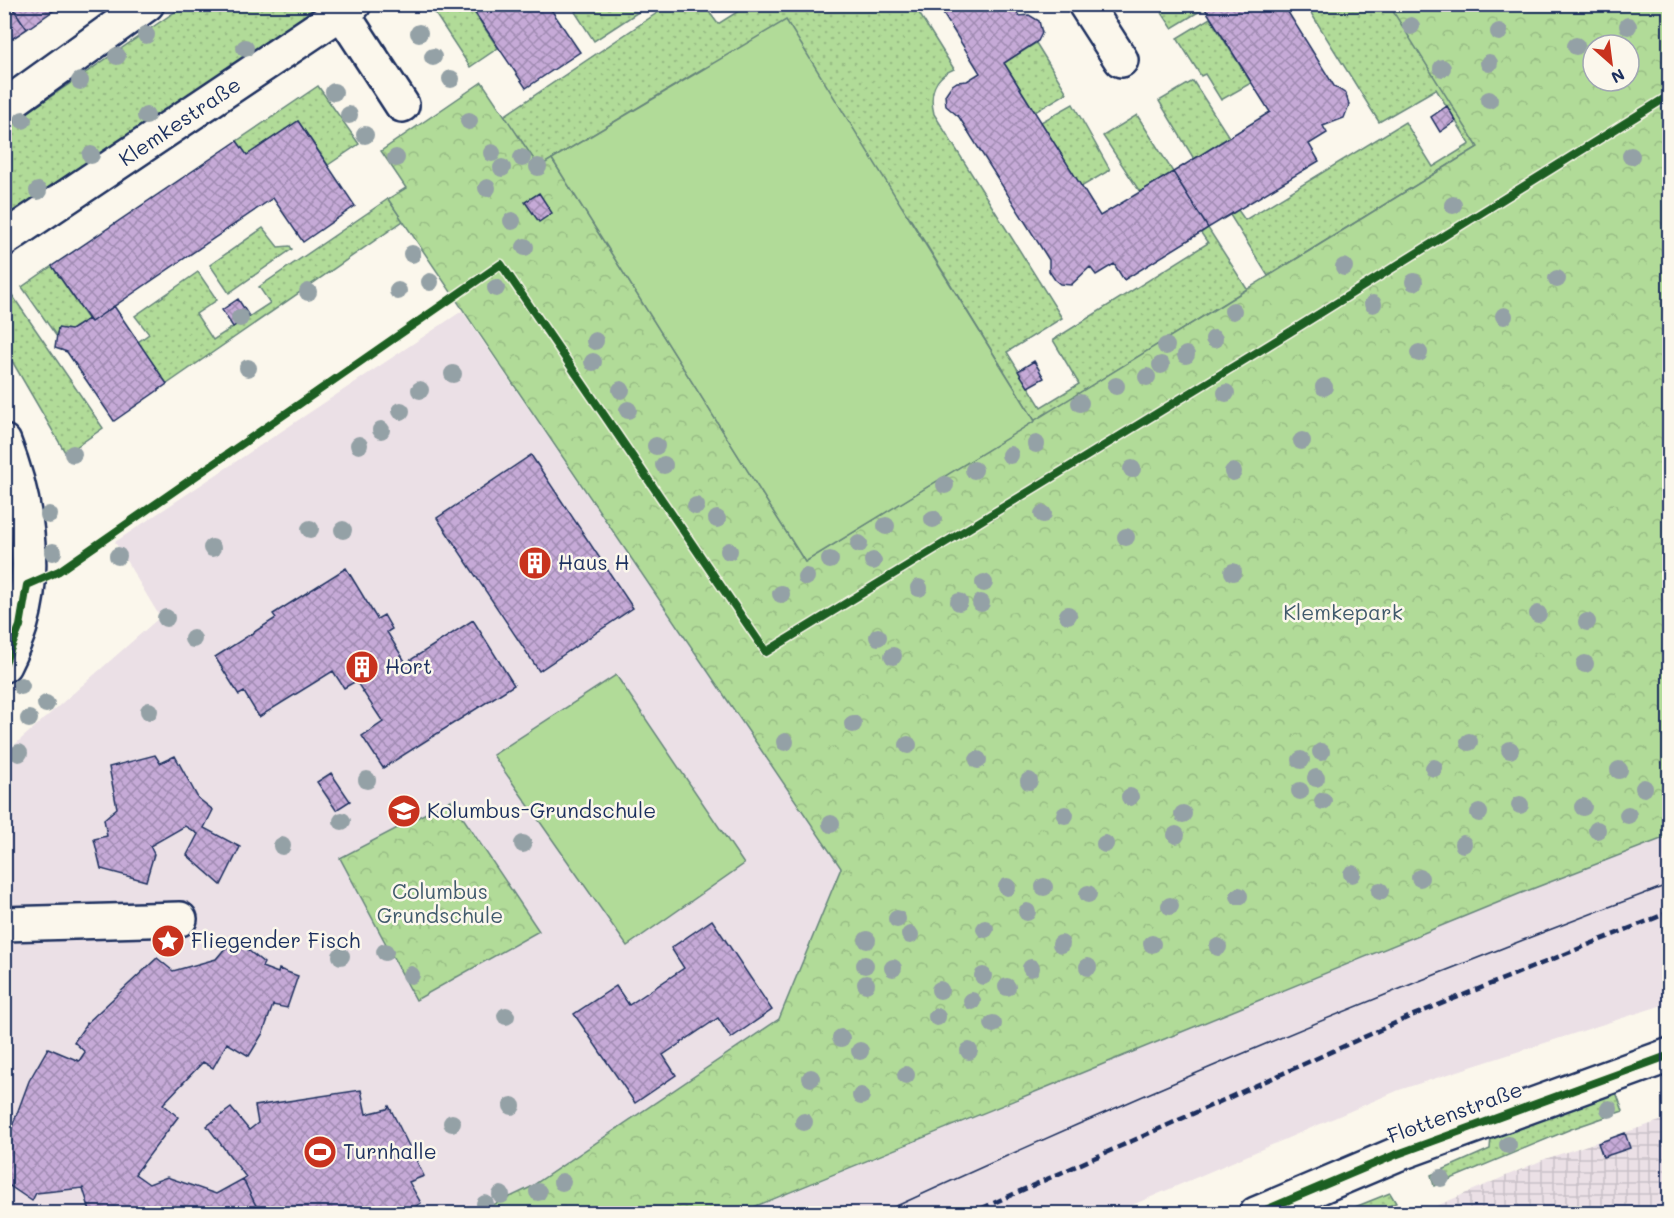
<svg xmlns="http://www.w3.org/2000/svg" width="1674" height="1218" viewBox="0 0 1674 1218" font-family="Mali,sans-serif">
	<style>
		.built { fill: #ebe0e6 }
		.industrial { fill: url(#industrial-grid) }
		.grass { fill: url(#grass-dots); stroke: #66857b; stroke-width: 1.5 }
		.park { fill: url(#park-crowns); stroke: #66857b; stroke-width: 1.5; fill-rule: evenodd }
		.garden { fill: #b1db98; stroke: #66857b; stroke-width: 1.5 }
		.building { fill: url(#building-cross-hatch); stroke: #1b2f5e; stroke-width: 1.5 }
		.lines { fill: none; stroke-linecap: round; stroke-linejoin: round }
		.minor-casing { stroke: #1b2f5e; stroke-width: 38 }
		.minor { stroke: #fbf7ec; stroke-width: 33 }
		.tram { stroke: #1b2f5e; stroke-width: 1.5 }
		.rail { stroke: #1b2f5e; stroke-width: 4.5; stroke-dasharray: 9 4.5; stroke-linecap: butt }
		.cycleway-casing { stroke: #fbf7ec; stroke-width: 11 }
		.cycleway { stroke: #1b5e20; stroke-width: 8 }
		.tree { fill: #94a1a6 }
		.labels { text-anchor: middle; stroke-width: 5; stroke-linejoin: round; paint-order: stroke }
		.street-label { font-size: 21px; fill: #1b2f5e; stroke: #fbf7ec }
		.poi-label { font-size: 21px; fill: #1b2f5e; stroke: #fbf7ec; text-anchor: start }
		.park-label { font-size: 21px; fill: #405a6c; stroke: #fbf7ec }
	</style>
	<defs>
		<pattern id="industrial-grid" width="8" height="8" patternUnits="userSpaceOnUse" patternTransform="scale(1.5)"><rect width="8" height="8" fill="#ebe0e6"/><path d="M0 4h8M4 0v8" fill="none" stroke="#c9c0c8"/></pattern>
		<pattern id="grass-dots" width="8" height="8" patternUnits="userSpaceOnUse" patternTransform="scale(1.5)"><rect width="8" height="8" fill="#b1db98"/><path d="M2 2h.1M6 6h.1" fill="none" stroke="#98bc85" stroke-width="1.8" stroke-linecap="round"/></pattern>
		<pattern id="park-crowns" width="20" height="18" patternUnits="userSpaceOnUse" patternTransform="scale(1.5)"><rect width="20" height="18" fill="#b1db98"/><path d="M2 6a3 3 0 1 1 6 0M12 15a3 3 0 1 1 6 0" fill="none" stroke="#98bc85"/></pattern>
		<pattern id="building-cross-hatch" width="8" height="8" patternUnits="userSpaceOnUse" patternTransform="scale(1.5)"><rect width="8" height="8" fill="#c6aad7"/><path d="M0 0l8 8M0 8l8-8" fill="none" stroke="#a08bb2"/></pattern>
	</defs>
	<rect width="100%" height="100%" fill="#fbf7ec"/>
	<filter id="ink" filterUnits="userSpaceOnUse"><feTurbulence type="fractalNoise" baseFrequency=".0167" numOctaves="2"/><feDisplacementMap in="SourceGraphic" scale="12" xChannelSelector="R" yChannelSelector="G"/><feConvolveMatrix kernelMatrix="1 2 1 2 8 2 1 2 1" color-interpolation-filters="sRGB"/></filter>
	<g filter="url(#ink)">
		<path class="built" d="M462,311L841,868L779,1019L529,1188L476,1213H5L4,754L160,617L115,542Z
			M1669,836V1003L1399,1090L1114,1213L739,1214L1519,894Z"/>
		<path class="industrial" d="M1669,1118V1213L1418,1214L1545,1159Z"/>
		<path class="grass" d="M586,4H649V5L594,41L575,12Z
			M185,5H321L5,218V128Z
			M438,5H469L498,48L470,67L432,9Z
			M669,5H704L718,24L748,5H914L954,69C934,77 929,94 934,114L1062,318L1007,352L1041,407L1079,384L1053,340L1208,243L1201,233L1208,228L1247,289L1035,421L908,215L704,68L539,167L504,116Z
			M1157,5H1202L1205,8L1172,28Z
			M1306,5H1391L1478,147L1268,276L1230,215L1238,210L1245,220L1405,122L1433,167L1470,144L1436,89L1379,122Z
			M1210,18L1251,83L1221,100L1205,74L1201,76L1177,38Z
			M1036,43L1067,93L1035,112L1004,63Z
			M1193,81L1229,137L1194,159L1159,101Z
			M318,86L359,144L328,165L298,121L247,155L237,141Z
			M1073,104L1110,170L1081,187L1041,122Z
			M1137,115L1173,172L1140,192L1103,136Z
			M388,199L403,221L167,384L138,342L149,334L135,316L198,272L217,300L196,314L213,340L270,303L259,287Z
			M263,228L278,247L290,246L292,249L229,293L210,265Z
			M52,266L88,319L71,330L58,328L57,337L22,287Z
			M12,295L103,428L66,454L5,349V299Z
			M1616,1092L1623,1111L1571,1129L1434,1186L1431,1175L1490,1149L1491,1136Z
			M1390,1193L1396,1203L1372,1213H1340Z"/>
		<path class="park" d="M1389,5H1669V836L1519,894L739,1213H476L529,1188L779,1019L841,868L388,199L406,188L381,151L482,82L539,167L552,159L805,562L1478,147ZM1593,45H1629V81H1593Z
			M451,800L539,931L416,1000L340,858Z"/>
		<path class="garden" d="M786,20L1035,421L805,562L552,159Z
			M616,675L744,864L627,946L493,755Z"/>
		<path class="building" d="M4,4H10L27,29L4,44Z
			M10,4H63L27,29Z
			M469,4H554L550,8L580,52L526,88Z
			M937,4H1012L1019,16L1029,15L1039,21L1042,33L1038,41L1004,63L1100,216L1173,172L1208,228L1124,280L1114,264L1096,275L1090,267L1071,285L1060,284L1055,280L1049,271V260L959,117L946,106L945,95L951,86L957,82L967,81L980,73Z
			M1202,4H1283L1334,86L1346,94L1349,105L1344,118L1323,126L1327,133L1309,144L1319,161L1208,228L1173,172L1270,112Z
			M1447,106L1456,121L1440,132L1431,117Z
			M298,121L355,206L303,242L273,198L91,322L52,266L237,141L247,155Z
			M539,193L552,213L539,222L525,202Z
			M238,299L249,316L233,327L222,310Z
			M114,306L167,384L114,421L67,352L55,348L58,328L71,330L88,319L91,322Z
			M1034,361L1044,378L1028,387L1018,371Z
			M531,455L633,608L539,671L437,518Z
			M346,568L377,619L384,615L392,629L387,632L406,663L473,620L514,685L383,768L362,736L383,722L356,681L344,688L333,671L259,717L244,692L239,695L215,657L276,618L273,614Z
			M155,755L160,763L175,756L198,798L213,810L204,828L240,847L221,885L187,855L198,834L185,826L150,846L154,854L146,881L101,869L94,839L107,836L104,819L117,808L109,767Z
			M331,773L350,801L336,810L317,782Z
			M712,920L772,1010L731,1038L718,1018L663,1055L676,1075L635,1103L574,1014L616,986L629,1005L684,968L671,948Z
			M227,946L237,954L243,946L264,963L262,967L278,973L279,969L298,976L287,1008L273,1005L263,1033L249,1056L227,1043L213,1068L203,1062L163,1104L178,1117L135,1174L149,1184L167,1177L216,1194L243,1179L260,1214H139L137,1211L91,1214L83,1188L36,1193L32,1201L4,1182V1153L9,1135L29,1081L48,1048L79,1061L85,1052L74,1042L87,1023L157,958L173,971L216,959Z
			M361,1090L366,1114L387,1109L389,1106L424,1176L409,1182L421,1203L404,1214H260L243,1179L246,1177L207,1126L231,1108L249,1130L258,1123L255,1106Z
			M1625,1133L1630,1148L1603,1157L1598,1143Z"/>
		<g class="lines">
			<defs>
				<path id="minor" d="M1085,4L1121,60
					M342,13L402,105
					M4,107L147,4
					M4,239L354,4
					M4,442C26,498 38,568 20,627C16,640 10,653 4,665
					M4,924L180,919
					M1256,1214L1395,1155L1670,1055"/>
			</defs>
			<use href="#minor" class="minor-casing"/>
			<use href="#minor" class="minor"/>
			<path class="tram" d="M879,1214C1139,1094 1402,984 1670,884"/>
			<path class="rail" d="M969,1214L1411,1016L1670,912"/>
			<defs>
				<path id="cycleway" d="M4,665L20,626L27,585L59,571L501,264L766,652L1290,332L1670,95
					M1256,1214L1395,1155L1670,1055"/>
			</defs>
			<use href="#cycleway" class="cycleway-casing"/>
			<use href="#cycleway" class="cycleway"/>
		</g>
		<g class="tree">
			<circle cx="1411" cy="26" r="9"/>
			<circle cx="1628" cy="26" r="9"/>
			<circle cx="1499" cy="32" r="9"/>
			<circle cx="419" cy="33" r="9"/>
			<circle cx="146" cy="35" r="9"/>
			<circle cx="1576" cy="46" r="9"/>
			<circle cx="245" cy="48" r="9"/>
			<circle cx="117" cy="56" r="9"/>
			<circle cx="433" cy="57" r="9"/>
			<circle cx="1489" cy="63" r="9"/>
			<circle cx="1442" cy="68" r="9"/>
			<circle cx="451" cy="79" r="9"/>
			<circle cx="80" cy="81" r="9"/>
			<circle cx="334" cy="92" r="9"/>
			<circle cx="1489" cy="100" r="9"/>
			<circle cx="349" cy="115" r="9"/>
			<circle cx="146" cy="116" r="9"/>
			<circle cx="23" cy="120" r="9"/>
			<circle cx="469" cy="121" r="9"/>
			<circle cx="365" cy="135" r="9"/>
			<circle cx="492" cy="153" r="9"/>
			<circle cx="91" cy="155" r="9"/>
			<circle cx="1631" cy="156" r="9"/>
			<circle cx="396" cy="158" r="9"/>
			<circle cx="522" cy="158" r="9"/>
			<circle cx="538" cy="167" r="9"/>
			<circle cx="502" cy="168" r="9"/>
			<circle cx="487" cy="188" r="9"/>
			<circle cx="38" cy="191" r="9"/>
			<circle cx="1453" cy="205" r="9"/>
			<circle cx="512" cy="221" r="9"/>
			<circle cx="525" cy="247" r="9"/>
			<circle cx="412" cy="254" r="9"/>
			<circle cx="1344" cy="267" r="9"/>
			<circle cx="1557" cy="279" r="9"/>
			<circle cx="430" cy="282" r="9"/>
			<circle cx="1414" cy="282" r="9"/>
			<circle cx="496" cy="288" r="9"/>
			<circle cx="398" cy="291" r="9"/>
			<circle cx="308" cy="292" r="9"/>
			<circle cx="1373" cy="304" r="9"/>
			<circle cx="1233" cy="311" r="9"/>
			<circle cx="1504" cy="316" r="9"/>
			<circle cx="240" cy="318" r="9"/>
			<circle cx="1214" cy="339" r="9"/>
			<circle cx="595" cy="341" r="9"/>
			<circle cx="1166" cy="346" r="9"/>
			<circle cx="1419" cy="353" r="9"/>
			<circle cx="1186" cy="355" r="9"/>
			<circle cx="593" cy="362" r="9"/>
			<circle cx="1161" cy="365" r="9"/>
			<circle cx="248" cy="368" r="9"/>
			<circle cx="453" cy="374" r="9"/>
			<circle cx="1147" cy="377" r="9"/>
			<circle cx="1116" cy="386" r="9"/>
			<circle cx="1324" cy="387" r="9"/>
			<circle cx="420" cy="390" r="9"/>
			<circle cx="621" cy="390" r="9"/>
			<circle cx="1226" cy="393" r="9"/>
			<circle cx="1080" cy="403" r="9"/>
			<circle cx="628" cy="410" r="9"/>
			<circle cx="401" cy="411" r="9"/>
			<circle cx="381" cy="430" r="9"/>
			<circle cx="1302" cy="441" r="9"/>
			<circle cx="1036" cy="444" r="9"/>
			<circle cx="359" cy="445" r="9"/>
			<circle cx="656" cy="446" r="9"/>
			<circle cx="73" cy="454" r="9"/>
			<circle cx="1010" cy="455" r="9"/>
			<circle cx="664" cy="465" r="9"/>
			<circle cx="1132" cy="469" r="9"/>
			<circle cx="974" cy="470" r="9"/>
			<circle cx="1233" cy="472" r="9"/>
			<circle cx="945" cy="485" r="9"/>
			<circle cx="696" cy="506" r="9"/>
			<circle cx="1043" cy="514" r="9"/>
			<circle cx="49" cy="515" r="9"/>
			<circle cx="717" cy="519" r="9"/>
			<circle cx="933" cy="519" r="9"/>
			<circle cx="886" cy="526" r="9"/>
			<circle cx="310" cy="529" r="9"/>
			<circle cx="343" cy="530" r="9"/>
			<circle cx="1126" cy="537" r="9"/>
			<circle cx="859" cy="544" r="9"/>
			<circle cx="212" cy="548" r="9"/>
			<circle cx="729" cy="551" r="9"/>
			<circle cx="53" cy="552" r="9"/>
			<circle cx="118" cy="556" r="9"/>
			<circle cx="830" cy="560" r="9"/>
			<circle cx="873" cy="561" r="9"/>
			<circle cx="1233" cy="572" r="9"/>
			<circle cx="806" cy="577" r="9"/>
			<circle cx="984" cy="583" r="9"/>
			<circle cx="919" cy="588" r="9"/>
			<circle cx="781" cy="594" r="9"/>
			<circle cx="959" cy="602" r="9"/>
			<circle cx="981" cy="603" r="9"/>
			<circle cx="1538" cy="614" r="9"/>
			<circle cx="1068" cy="615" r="9"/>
			<circle cx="166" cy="618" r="9"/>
			<circle cx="1587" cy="622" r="9"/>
			<circle cx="878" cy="637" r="9"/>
			<circle cx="193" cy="639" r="9"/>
			<circle cx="893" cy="656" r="9"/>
			<circle cx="1585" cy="664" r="9"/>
			<circle cx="21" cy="686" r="9"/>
			<circle cx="46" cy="704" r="9"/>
			<circle cx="149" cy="711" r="9"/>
			<circle cx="29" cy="719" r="9"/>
			<circle cx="853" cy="724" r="9"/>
			<circle cx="785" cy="742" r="9"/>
			<circle cx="1469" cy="742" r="9"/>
			<circle cx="908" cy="745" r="9"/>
			<circle cx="1510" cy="750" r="9"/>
			<circle cx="1321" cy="752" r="9"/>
			<circle cx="19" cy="753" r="9"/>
			<circle cx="978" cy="760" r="9"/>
			<circle cx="1301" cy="760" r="9"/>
			<circle cx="1434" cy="768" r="9"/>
			<circle cx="1619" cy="770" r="9"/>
			<circle cx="1316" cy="778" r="9"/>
			<circle cx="367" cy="780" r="9"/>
			<circle cx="1029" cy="781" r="9"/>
			<circle cx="1644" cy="788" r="9"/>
			<circle cx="1300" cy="791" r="9"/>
			<circle cx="1130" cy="797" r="9"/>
			<circle cx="1323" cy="801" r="9"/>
			<circle cx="1520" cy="805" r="9"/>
			<circle cx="1583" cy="807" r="9"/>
			<circle cx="1479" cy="813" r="9"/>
			<circle cx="1183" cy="814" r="9"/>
			<circle cx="1065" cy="815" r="9"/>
			<circle cx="1628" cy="815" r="9"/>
			<circle cx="342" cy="821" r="9"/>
			<circle cx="831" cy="824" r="9"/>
			<circle cx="1597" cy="830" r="9"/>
			<circle cx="1176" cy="835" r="9"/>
			<circle cx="523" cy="844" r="9"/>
			<circle cx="1105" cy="844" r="9"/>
			<circle cx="1463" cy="844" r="9"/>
			<circle cx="282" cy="846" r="9"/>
			<circle cx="1352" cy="874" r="9"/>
			<circle cx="1420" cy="878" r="9"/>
			<circle cx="1007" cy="887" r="9"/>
			<circle cx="1044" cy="887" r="9"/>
			<circle cx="1380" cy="891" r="9"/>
			<circle cx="1088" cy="894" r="9"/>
			<circle cx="1239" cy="896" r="9"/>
			<circle cx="1170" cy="906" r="9"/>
			<circle cx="1027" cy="912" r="9"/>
			<circle cx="897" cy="919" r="9"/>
			<circle cx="985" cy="929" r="9"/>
			<circle cx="910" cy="935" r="9"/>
			<circle cx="867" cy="940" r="9"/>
			<circle cx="1061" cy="944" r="9"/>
			<circle cx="1152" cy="944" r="9"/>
			<circle cx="1218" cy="947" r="9"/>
			<circle cx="385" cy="952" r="9"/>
			<circle cx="341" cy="956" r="9"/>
			<circle cx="865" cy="965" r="9"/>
			<circle cx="1088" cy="967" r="9"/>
			<circle cx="893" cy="968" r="9"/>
			<circle cx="1031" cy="968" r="9"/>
			<circle cx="411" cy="975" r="9"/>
			<circle cx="983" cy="976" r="9"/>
			<circle cx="866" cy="984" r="9"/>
			<circle cx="1007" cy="987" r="9"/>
			<circle cx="940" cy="990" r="9"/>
			<circle cx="972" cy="1001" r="9"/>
			<circle cx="506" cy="1016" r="9"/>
			<circle cx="937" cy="1017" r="9"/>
			<circle cx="993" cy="1024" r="9"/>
			<circle cx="841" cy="1038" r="9"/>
			<circle cx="860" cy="1051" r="9"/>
			<circle cx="969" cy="1051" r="9"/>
			<circle cx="906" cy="1075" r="9"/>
			<circle cx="811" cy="1078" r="9"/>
			<circle cx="861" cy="1096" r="9"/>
			<circle cx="512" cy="1106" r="9"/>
			<circle cx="1609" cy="1109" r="9"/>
			<circle cx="804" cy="1122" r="9"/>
			<circle cx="452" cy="1123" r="9"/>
			<circle cx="1508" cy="1145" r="9"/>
			<circle cx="1441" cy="1178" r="9"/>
			<circle cx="562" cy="1182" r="9"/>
			<circle cx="538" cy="1192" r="9"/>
			<circle cx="501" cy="1195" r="9"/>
			<circle cx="485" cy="1204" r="9"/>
		</g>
	</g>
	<defs>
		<symbol id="building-disc" viewBox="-11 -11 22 22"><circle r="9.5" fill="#c8321e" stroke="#fbf7ec"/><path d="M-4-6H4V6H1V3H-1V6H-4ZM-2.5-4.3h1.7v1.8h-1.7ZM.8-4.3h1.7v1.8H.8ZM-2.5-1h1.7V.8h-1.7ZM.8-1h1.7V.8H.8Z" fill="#fff"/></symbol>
		<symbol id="school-disc" viewBox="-11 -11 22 22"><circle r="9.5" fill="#c8321e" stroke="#fbf7ec"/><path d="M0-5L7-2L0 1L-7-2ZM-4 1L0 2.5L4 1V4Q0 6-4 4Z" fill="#fff"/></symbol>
		<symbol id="sight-disc" viewBox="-11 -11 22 22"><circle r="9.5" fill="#c8321e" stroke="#fbf7ec"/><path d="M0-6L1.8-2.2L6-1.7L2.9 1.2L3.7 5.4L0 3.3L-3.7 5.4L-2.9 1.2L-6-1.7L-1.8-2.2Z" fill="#fff"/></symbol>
		<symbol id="stadium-disc" viewBox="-11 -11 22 22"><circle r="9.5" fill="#c8321e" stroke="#fbf7ec"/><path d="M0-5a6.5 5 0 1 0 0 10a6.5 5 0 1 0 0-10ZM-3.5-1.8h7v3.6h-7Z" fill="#fff"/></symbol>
	</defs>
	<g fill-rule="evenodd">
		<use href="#building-disc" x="516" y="544" width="38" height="38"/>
		<use href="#building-disc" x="343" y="648" width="38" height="38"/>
		<use href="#school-disc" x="385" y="792" width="38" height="38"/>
		<use href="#sight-disc" x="149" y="922" width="38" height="38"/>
		<use href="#stadium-disc" x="301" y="1133" width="38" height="38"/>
	</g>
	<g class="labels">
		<g class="street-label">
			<text transform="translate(180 122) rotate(-34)" y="7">Klemkestraße</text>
			<text transform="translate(1455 1113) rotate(-20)" y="7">Flottenstraße</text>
		</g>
		<g class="poi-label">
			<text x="558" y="570">Haus H</text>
			<text x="385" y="674">Hort</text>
			<text x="427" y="818">Kolumbus-Grundschule</text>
			<text x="191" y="948">Fliegender Fisch</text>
			<text x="343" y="1159">Turnhalle</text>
		</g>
		<g class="park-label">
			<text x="1343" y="620">Klemkepark</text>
			<text x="440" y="899">Columbus<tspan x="440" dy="24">Grundschule</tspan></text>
		</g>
	</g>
	<rect width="1674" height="1218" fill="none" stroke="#fbf7ec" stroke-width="24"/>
	<rect x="12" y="12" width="1650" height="1194" fill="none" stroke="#1b2f5e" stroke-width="2" filter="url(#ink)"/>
	<g transform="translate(1611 63) rotate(152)"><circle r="28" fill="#fbf7ec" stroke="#a1a7b3" stroke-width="1.5"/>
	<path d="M0-4.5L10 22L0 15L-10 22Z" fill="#c8321e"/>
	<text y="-9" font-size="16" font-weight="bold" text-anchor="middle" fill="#1b2f5e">N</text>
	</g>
</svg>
